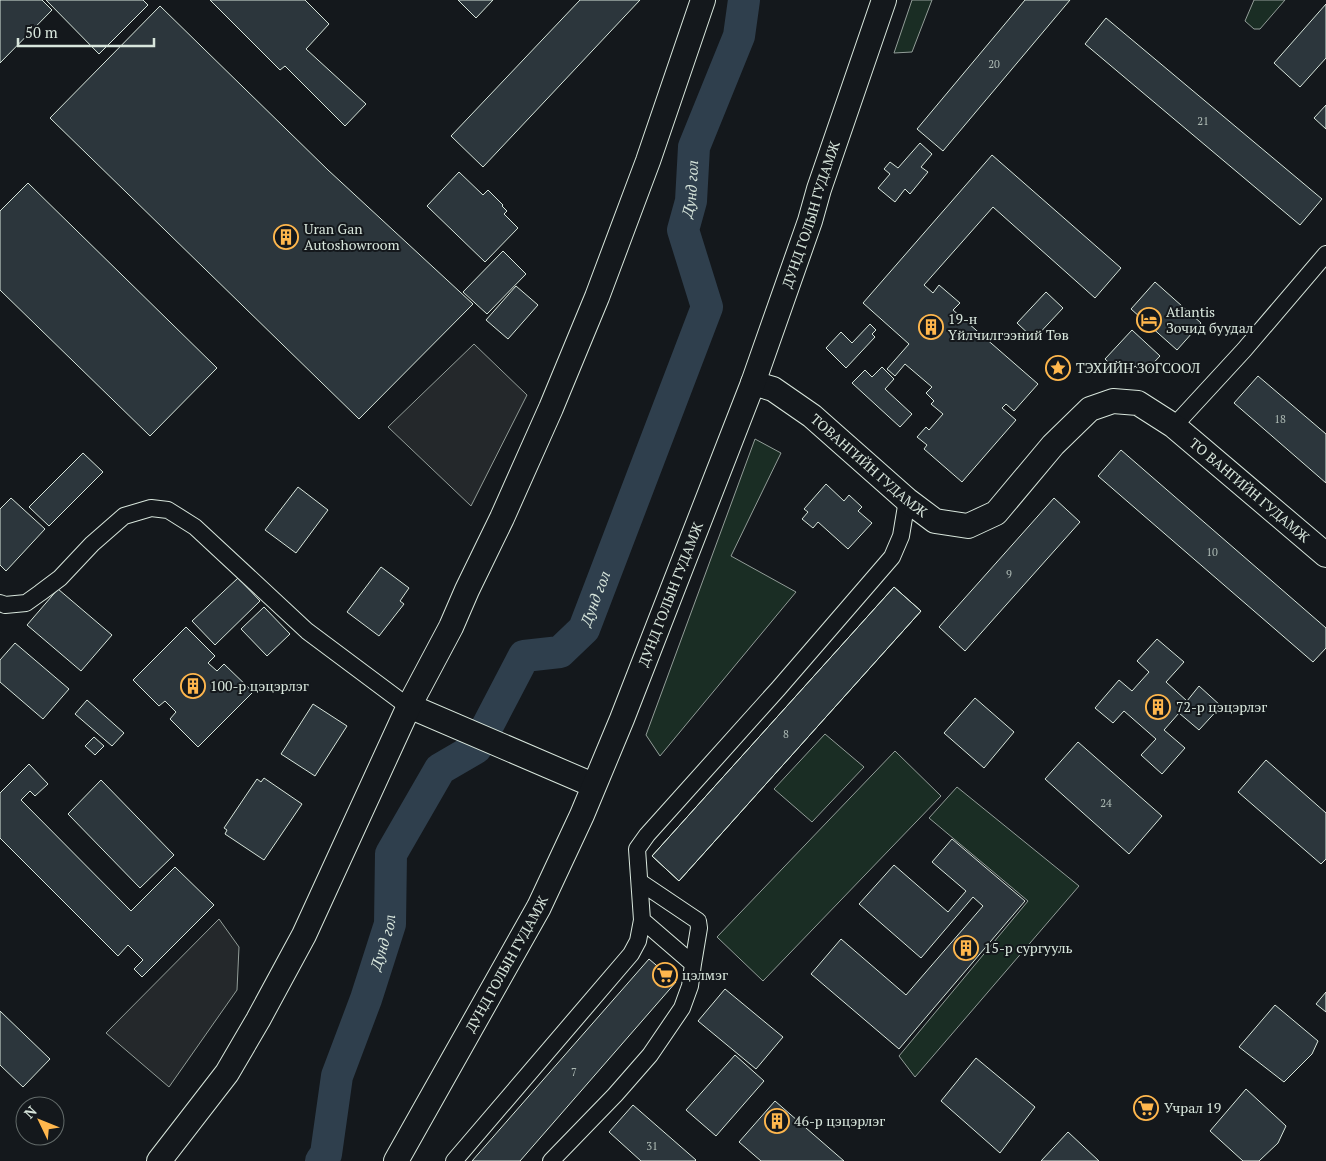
<svg xmlns="http://www.w3.org/2000/svg" width="1326" height="1161" viewBox="0 0 1326 1161" font-family="'PT Serif',serif">
	<style>
		.green { fill: #1a2d24; stroke: #939e99 }
		.parking { fill: #24282b; stroke: #939e99 }
		.lines { fill: none; stroke-linecap: round; stroke-linejoin: round }
		.river { stroke: #2f3f4d; stroke-width: 32 }
		.building { fill: #2c363c; stroke: #d8e6dc }
		.street-casing { stroke: #d8e6dc; stroke-width: 18 }
		.secondary-casing { stroke: #d8e6dc; stroke-width: 26 }
		.street { stroke: #14181c; stroke-width: 16 }
		.secondary { stroke: #14181c; stroke-width: 24 }
		.labels { text-anchor: middle; stroke-width: 4; stroke-linejoin: round; paint-order: stroke }
		.number-label { font-size: 11px; fill: #adbab4 }
		.street-label { font-size: 14px; fill: #d8e6dc; stroke: #14181c }
		.poi-label { font-size: 14px; fill: #d8e6dc; stroke: #14181c; text-anchor: start }
		.water-label { font-size: 15px; font-style: italic; fill: #d8e6dc; stroke: #14181c }
	</style>
	<rect width="100%" height="100%" fill="#14181c"/>
	<path class="green" d="M912,0H932L912,52L894,53Z
		M1254,0H1285L1260,29H1254L1245,21Z
		M755,439L781,453L731,556L796,592L660,756L646,735Z
		M825,734L864,767L812,822L774,789Z
		M895,751L941,796L763,981L717,937Z
		M957,787L1079,886L915,1077L899,1056L1028,901L929,818Z"/>
	<path class="parking" d="M474,344L527,395L471,506L388,427Z
		M219,919L239,947L237,990L169,1087L106,1033Z"/>
	<g class="lines">
		<path class="river" id="s1" d="M321,1161L326,1154L337,1076L366,999L390,924L391,854L440,769L476,748L524,656L560,652L584,629L707,307L683,230L691,201L694,147L739,36L744,0"/>
	</g>
	<path class="building" d="M0,0H42L52,10L0,63Z
		M46,0H143L148,5L99,54Z
		M210,0H305L329,24L306,49L366,104L345,126L285,66L280,70Z
		M458,0H493L476,18Z
		M580,0H640L483,167L451,136Z
		M1025,0H1070L943,151L917,129Z
		M1326,4V58L1300,87L1274,63Z
		M160,6L328,170L473,304L359,419L50,118Z
		M1106,18L1322,199L1300,225L1085,44Z
		M1326,105V129L1314,118Z
		M920,143L932,154L921,167L928,172L910,194L905,189L895,202L878,188L890,174L884,169L890,162L898,168Z
		M992,155L1121,268L1095,298L993,207L924,285L933,293L939,285L960,303L953,310L1038,384L1014,411L1006,404L1002,408L1016,420L962,482L924,449L927,445L917,437L926,427L929,430L943,414L931,404L934,401L926,393L932,387L905,364L895,376L887,369L909,344L863,303Z
		M459,172L483,195L488,190L503,205L502,206L507,211L504,214L518,228L485,262L427,206Z
		M28,183L217,368L150,436L0,290V211Z
		M503,251L526,274L487,314L463,292Z
		M1155,282L1201,323L1177,350L1131,309Z
		M516,286L538,305L508,339L486,320Z
		M1046,292L1063,308L1034,339L1017,323Z
		M870,324L876,330L872,334L875,337L846,368L826,348L841,332L852,343Z
		M1132,330L1160,356L1144,373L1135,366L1131,371L1126,367L1120,373L1105,359Z
		M882,367L894,379L885,389L912,414L900,427L852,383L865,370L872,377Z
		M1258,376L1326,434V483L1234,403Z
		M1121,450L1326,628V648L1313,662L1098,476Z
		M83,453L103,472L49,526L29,507Z
		M826,484L844,501L849,495L862,507L858,511L872,523L848,549L818,522L813,528L802,519L808,512L804,509Z
		M298,487L328,510L296,553L265,530Z
		M11,498L45,529L6,571L0,565V509Z
		M1054,498L1080,522L965,651L939,627Z
		M381,567L409,588L400,601L404,604L379,636L347,612Z
		M238,578L260,601L215,645L192,621Z
		M894,587L921,611L679,881L652,856Z
		M894,587L921,611L679,881L652,856Z
		M58,589L112,635L81,671L27,625Z
		M264,607L290,634L267,656L241,629Z
		M186,627L215,656L208,663L217,671L224,664L253,692L198,747L170,719L176,712L165,701L159,706L133,680Z
		M1157,639L1184,662L1166,682L1187,701L1199,686L1221,706L1199,730L1179,713L1164,730L1185,748L1162,774L1141,755L1156,739L1124,711L1113,723L1095,708L1119,680L1132,691L1149,672L1137,661Z
		M15,643L69,689L43,719L0,682V660Z
		M975,698L1014,732L984,768L944,733Z
		M87,700L124,733L112,746L75,714Z
		M313,704L347,726L315,776L281,754Z
		M94,737L104,746L95,755L85,746Z
		M1078,742L1162,816L1129,854L1045,779Z
		M1266,760L1326,813V859L1321,864L1238,792Z
		M29,764L48,784L35,796L30,791L21,800L131,911L175,867L214,905L142,977L134,969L143,960L128,945L118,956L0,838V793Z
		M264,778L302,804L264,860L225,834L227,830L224,828L257,779L261,782Z
		M101,780L174,855L140,888L68,814Z
		M952,839L1025,901L899,1049L811,974L841,939L906,995L983,906L973,897L921,958L859,904L894,865L948,912L966,891L932,862Z
		M649,959L676,982L520,1161H472Z
		M725,989L783,1037L756,1069L698,1021Z
		M1326,992V1012L1316,1004Z
		M1275,1005L1318,1041L1312,1054L1284,1082L1239,1047Z
		M0,1011L50,1059L23,1087L0,1065Z
		M735,1055L764,1081L716,1136L686,1110Z
		M976,1058L1035,1107L1000,1153L941,1101Z
		M1246,1089L1286,1126L1278,1143L1259,1161H1243L1210,1131Z
		M775,1101L844,1161H761L739,1142Z
		M633,1105L696,1160L695,1161H641L609,1132Z
		M1068,1132L1099,1161H1041Z"/>
	<g class="lines">
		<defs>
			<path id="street" d="M1174,426L1244,350L1326,254
				M0,603L5,605L26,603L40,593L60,578L92,544L124,516L151,508L168,510L195,527L307,631L402,702L409,706
				M640,882L698,921L699,928L693,964
				M454,1161L631,954L638,941L642,920L637,849L647,835L778,689L892,557L901,536L907,500
				M551,1161L615,1095L650,1055L682,1008L690,986L693,964L642,920"/>
			<g id="secondary">
				<path id="s2" d="M753,383L773,389L812,416L907,500L935,521L968,526L996,513L1053,445L1090,409L1113,401L1138,403L1174,426L1326,555"/>
				<path d="M409,706L593,785"/>
				<path d="M159,1161L227,1073L258,1020L304,935L409,706L451,627L467,590L502,518L551,408L597,297L648,161L703,0"/>
				<path id="s3" d="M396,1161L539,907L582,815L622,719L753,383L810,221L819,189L884,0"/>
			</g>
		</defs>
		<use href="#street" class="street-casing"/>
		<use href="#secondary" class="secondary-casing"/>
		<use href="#street" class="street"/>
		<use href="#secondary" class="secondary"/>
	</g>
	<defs>
		<symbol id="building-ring" viewBox="-11 -11 22 22"><circle r="9.5" fill="#14181c" stroke="#ffb74d" stroke-width="1.5"/><path d="M-4-6H4V6H1V3H-1V6H-4ZM-2.5-4.3h1.7v1.8h-1.7ZM.8-4.3h1.7v1.8H.8ZM-2.5-1h1.7V.8h-1.7ZM.8-1h1.7V.8H.8Z" fill="#ffb74d"/></symbol>
		<symbol id="hotel-ring" viewBox="-11 -11 22 22"><circle r="9.5" fill="#14181c" stroke="#ffb74d" stroke-width="1.5"/><path d="M-6-4.5h1.5V1H6V5H4.5V3h-9V5H-6ZM-4 0a1.8 1.8 0 1 1 3.6 0ZM.5 0V-2.5h3Q6-2.5 6 0Z" fill="#ffb74d"/></symbol>
		<symbol id="sight-ring" viewBox="-11 -11 22 22"><circle r="9.5" fill="#14181c" stroke="#ffb74d" stroke-width="1.5"/><path d="M0-6L1.8-2.2L6-1.7L2.9 1.2L3.7 5.4L0 3.3L-3.7 5.4L-2.9 1.2L-6-1.7L-1.8-2.2Z" fill="#ffb74d"/></symbol>
		<symbol id="supermarket-ring" viewBox="-11 -11 22 22"><circle r="9.5" fill="#14181c" stroke="#ffb74d" stroke-width="1.5"/><path d="M-6-5.5h2.5l.6 2H6L4.5 2H-2.5L-4.4-4H-6ZM-1.5 3.2a1.3 1.3 0 1 0 .1 0ZM3 3.2a1.3 1.3 0 1 0 .1 0Z" fill="#ffb74d"/></symbol>
	</defs>
	<g fill-rule="evenodd">
		<use href="#building-ring" x="272" y="223" width="28" height="28"/>
		<use href="#hotel-ring" x="1135" y="306" width="28" height="28"/>
		<use href="#building-ring" x="917" y="313" width="28" height="28"/>
		<use href="#sight-ring" x="1044" y="354" width="28" height="28"/>
		<use href="#building-ring" x="179" y="672" width="28" height="28"/>
		<use href="#building-ring" x="1144" y="693" width="28" height="28"/>
		<use href="#building-ring" x="952" y="934" width="28" height="28"/>
		<use href="#supermarket-ring" x="651" y="961" width="28" height="28"/>
		<use href="#supermarket-ring" x="1132" y="1094" width="28" height="28"/>
		<use href="#building-ring" x="763" y="1107" width="28" height="28"/>
	</g>
	<g class="labels">
		<g class="number-label">
			<text x="994" y="68">20</text>
			<text x="1203" y="125">21</text>
			<text x="1280" y="423">18</text>
			<text x="1212" y="556">10</text>
			<text x="1009" y="578">9</text>
			<text x="786" y="738">8</text>
			<text x="1106" y="807">24</text>
			<text x="574" y="1076">7</text>
			<text x="652" y="1150">31</text>
		</g>
		<g class="street-label">
			<text dy="5" stroke="none"><textPath href="#s3" startOffset="1036">ДУНД ГОЛЫН ГУДАМЖ</textPath></text>
			<text dy="5" stroke="none"><textPath href="#s2" startOffset="144">ТОВАНГИЙН ГУДАМЖ</textPath></text>
			<text dy="5" stroke="none"><textPath href="#s2" startOffset="626">ТО ВАНГИЙН ГУДАМЖ</textPath></text>
			<text dy="5" stroke="none"><textPath href="#s3" startOffset="631">ДУНД ГОЛЫН ГУДАМЖ</textPath></text>
			<text dy="5" stroke="none"><textPath href="#s3" startOffset="226">ДУНД ГОЛЫН ГУДАМЖ</textPath></text>
		</g>
		<g class="poi-label">
			<text x="304" y="234">Uran Gan<tspan x="304" dy="16">Autoshowroom</tspan></text>
			<text x="1166" y="317">Atlantis<tspan x="1166" dy="16">Зочид буудал</tspan></text>
			<text x="948" y="324">19-н<tspan x="948" dy="16">Үйлчилгээний Төв</tspan></text>
			<text x="1076" y="373">ТЭХИЙН ЗОГСООЛ</text>
			<text x="210" y="691">100-р цэцэрлэг</text>
			<text x="1176" y="712">72-р цэцэрлэг</text>
			<text x="984" y="953">15-р сургууль</text>
			<text x="682" y="980">цэлмэг</text>
			<text x="1164" y="1113">Учрал 19</text>
			<text x="794" y="1126">46-р цэцэрлэг</text>
		</g>
		<g class="water-label">
			<text dy="5" stroke="none"><textPath href="#s1" startOffset="1099">Дунд гол</textPath></text>
			<text dy="5" stroke="none"><textPath href="#s1" startOffset="664">Дунд гол</textPath></text>
			<text dy="5" stroke="none"><textPath href="#s1" startOffset="229">Дунд гол</textPath></text>
		</g>
	</g>
	<g transform="translate(40 1121) rotate(313)"><circle r="24" fill="#14181c" stroke="#626a69"/>
	<path d="M0-4L9 19L0 12L-9 19Z" fill="#ffb74d"/>
	<text y="-8" font-size="14" font-weight="bold" text-anchor="middle" fill="#d8e6dc">N</text>
	</g>
	<path d="M18 38v8h136v-8" fill="none" stroke="#d8e6dc" stroke-width="2.5"/>
	<text x="25" y="38" font-size="15" fill="#d8e6dc" stroke="#14181c" stroke-width="4" paint-order="stroke">50 m</text>
</svg>
